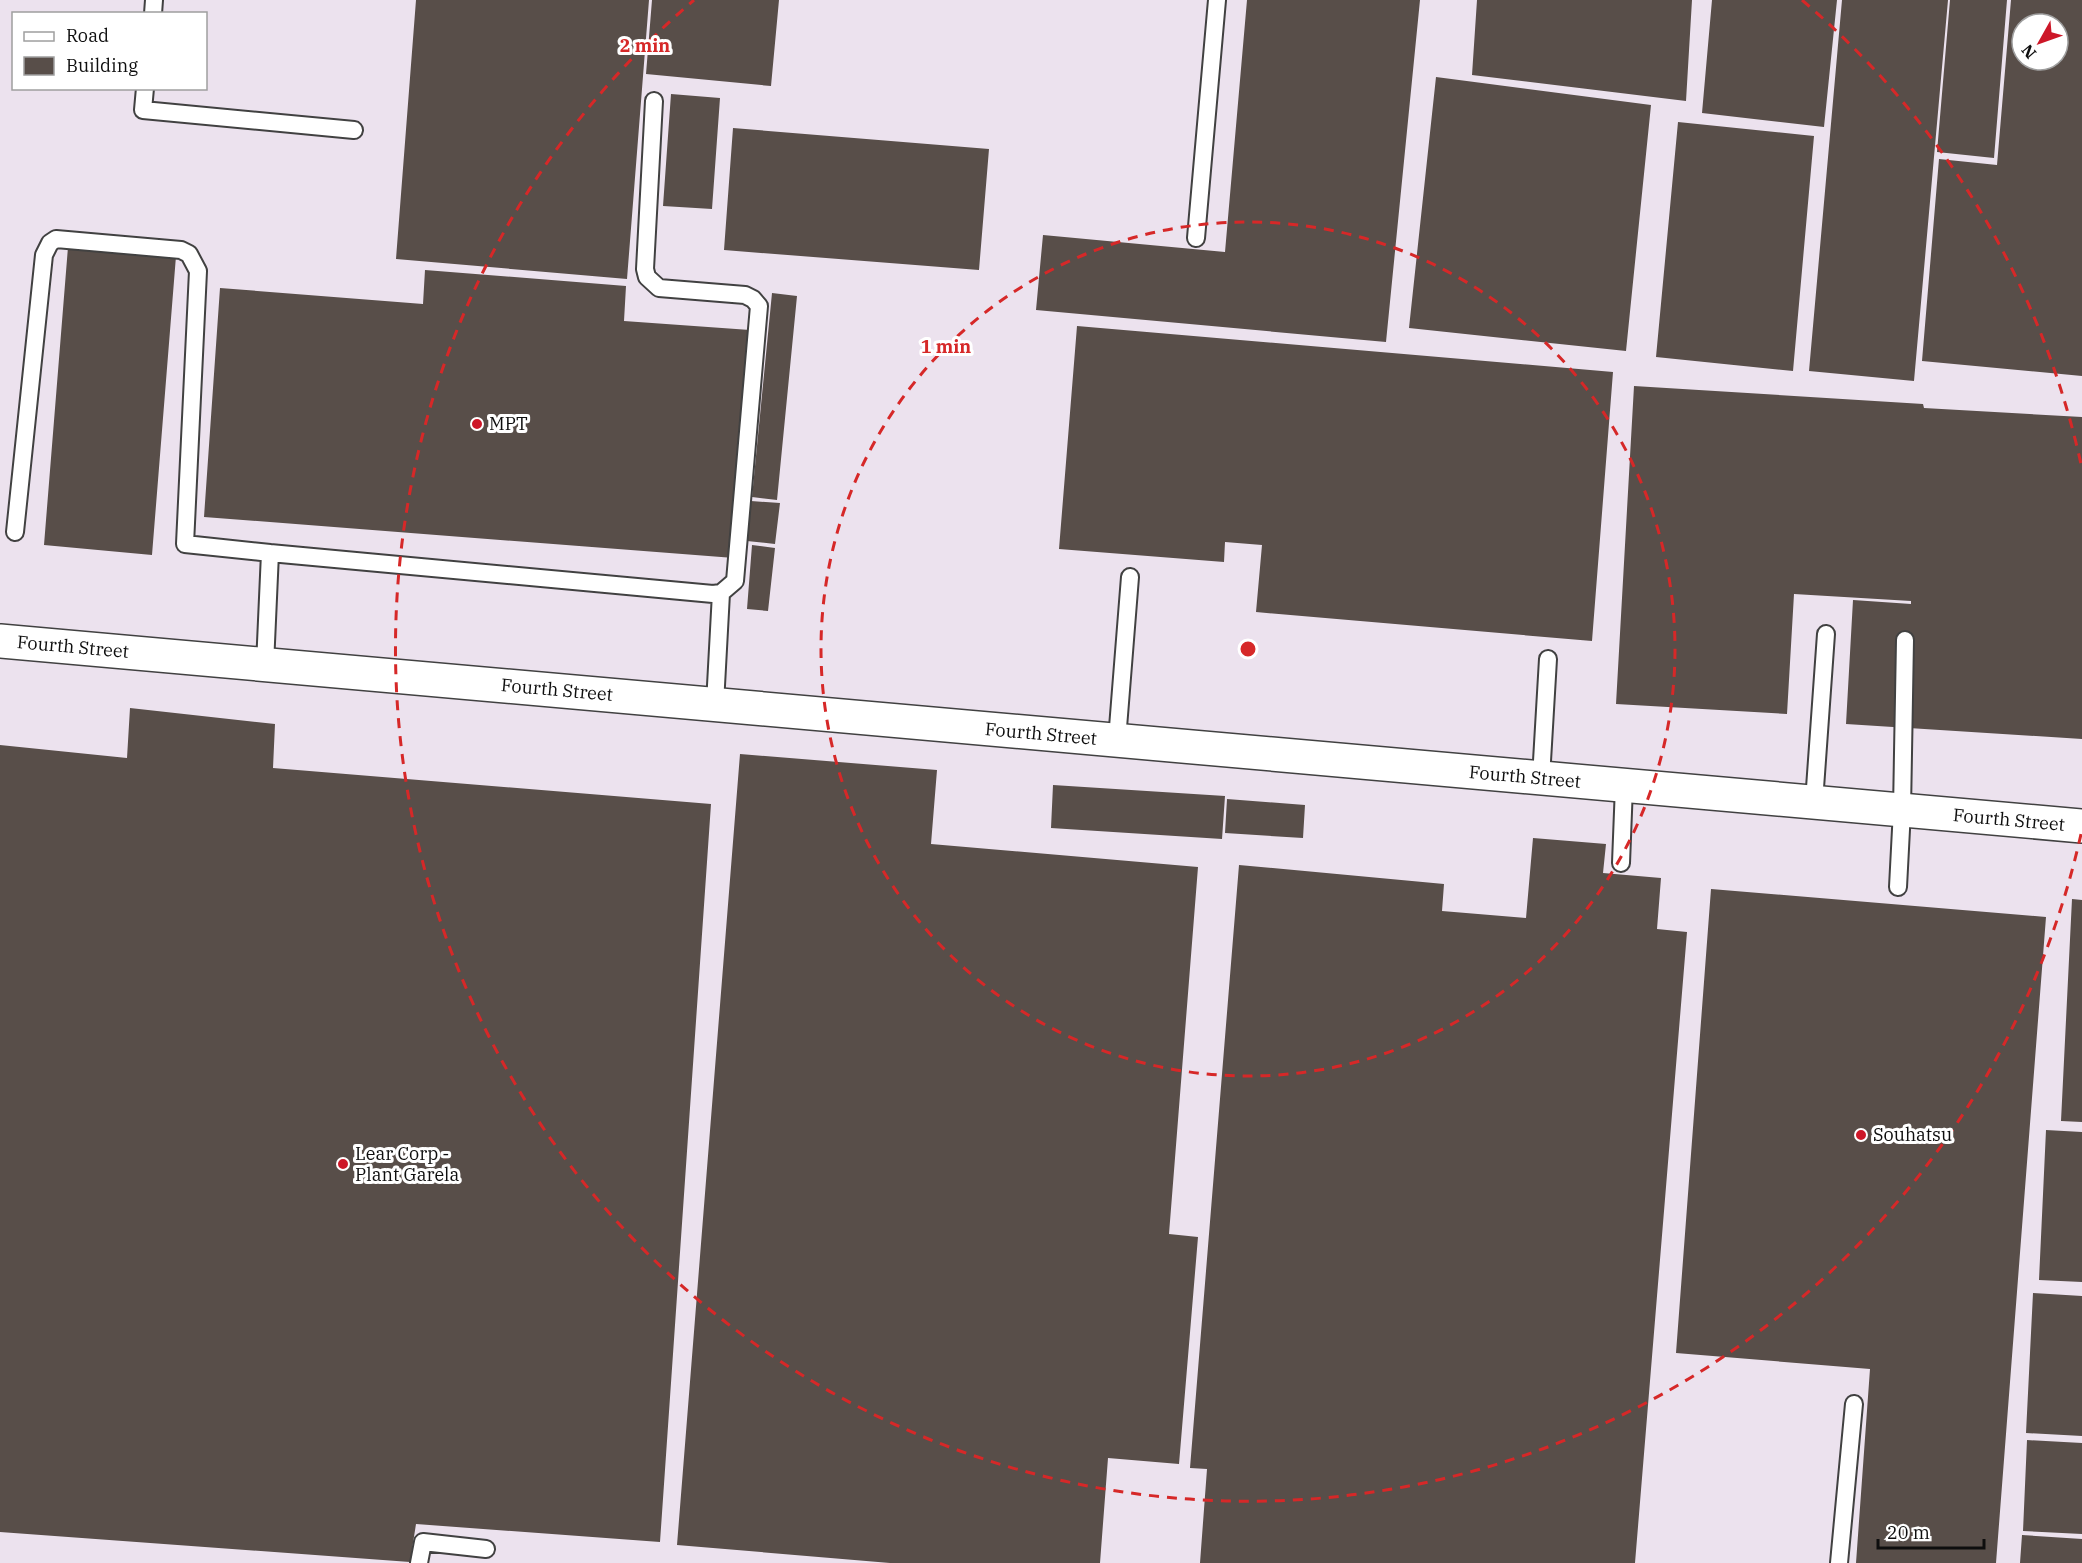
<svg xmlns="http://www.w3.org/2000/svg" width="2082" height="1563" viewBox="0 0 2082 1563" font-family="'IBM Plex Serif',serif">
	<style>
		.industrial { fill: #ece2ee; fill-rule: evenodd }
		.building { fill: #584e49; fill-rule: evenodd }
		.lines { fill: none; stroke-linecap: round; stroke-linejoin: round }
		.lane-casing { stroke: #414141; stroke-width: 20 }
		.street-casing { stroke: #414141; stroke-width: 36 }
		.lane { stroke: #fff; stroke-width: 16 }
		.street { stroke: #fff; stroke-width: 33 }
		.ring { fill: none; stroke: #d62828; stroke-width: 3; stroke-dasharray: 10 8 }
		.poi-dot { fill: #cd1728; stroke: #fff; stroke-width: 2 }
		.labels { text-anchor: middle; stroke-width: 6; stroke-linejoin: round; paint-order: stroke }
		.poi-label { font-size: 18px; fill: #0e0e0e; stroke: #fff; text-anchor: start }
		.street-label { font-size: 18px; fill: #0e0e0e; stroke: #fff }
		.centre { fill: #d62828; stroke: #fff; stroke-width: 3 }
		.ring-label { font-size: 18px; text-anchor: middle; font-weight: bold; fill: #d62828; stroke: #fff; stroke-width: 6; stroke-linejoin: round; paint-order: stroke }
	</style>
	<rect width="100%" height="100%" fill="#fffbef"/>
	<path class="industrial" d="M0,0H2082V1563H0ZM14,14H206V88H14ZM2022,24H2058V60H2022Z"/>
	<path class="building" d="M416,0H649L627,279L396,259Z
		M652,0H779L771,86L646,74Z
		M1247,0H1420L1386,342L1036,310L1043,235L1225,252Z
		M1477,0H1692L1686,101L1472,75Z
		M1712,0H1837L1824,127L1702,113Z
		M1842,0H1948L1914,381L1809,371Z
		M1950,0H2007L1994,158L1937,152Z
		M2011,0H2082V376L1922,361L1939,159L1997,165ZM2022,24H2058V60H2022Z
		M1436,77L1651,105L1626,351L1409,328Z
		M671,94L720,98L712,209L663,206Z
		M1678,122L1814,136L1793,371L1656,357Z
		M733,128L989,149L979,270L724,250Z
		M68,247L176,256L152,555L44,545Z
		M425,270L626,286L624,321L750,330L734,558L204,517L220,288L423,304Z
		M772,293L797,296L777,500L752,497Z
		M1077,326L1613,372L1592,641L1256,612L1262,545L1225,542L1224,562L1059,549Z
		M1634,386L1923,404L1924,408L2082,417V739L1846,724L1853,600L1911,604V601L1794,594L1787,714L1616,704Z
		M751,501L780,503L775,544L747,541Z
		M752,545L775,548L768,611L747,609Z
		M130,708L275,724L273,768L711,804L660,1542L416,1524L410,1562L0,1532V745L127,758Z
		M740,754L937,770L931,844L1198,867L1169,1234L1198,1237L1179,1464L1108,1458L1100,1563H890L677,1545Z
		M1053,785L1225,796L1222,839L1051,828Z
		M1227,799L1305,805L1303,838L1225,833Z
		M1533,838L1606,844L1603,873L1661,878L1657,929L1687,932L1635,1563H1200L1207,1469L1190,1468L1239,865L1444,884L1442,911L1526,918Z
		M1711,889L2046,917L1996,1563H1856L1870,1369L1676,1353Z
		M2072,899L2082,900V1122L2061,1121Z
		M2046,1130L2082,1132V1282L2039,1280Z
		M2033,1293L2082,1296V1436L2026,1433Z
		M2027,1440L2082,1443V1534L2023,1531Z
		M2022,1535L2082,1539V1563H2020Z"/>
	<g class="lines">
		<defs>
			<path id="lane" d="M153,14L154,0
				M145,88L143,110L354,130
				M1196,238L1217,0
				M15,532L44,255L50,243L56,239L181,250L189,254L198,271L185,544L270,553
				M265,665L270,553L713,594L721,593L735,581L759,306L753,299L745,295L659,288L647,277L645,269L654,101
				M715,704L721,593
				M1117,740L1130,577
				M1541,778L1548,659
				M1814,802L1826,634
				M1621,863L1624,786
				M1898,887L1902,810L1905,640
				M419,1563L423,1542L486,1549
				M1839,1563L1854,1404"/>
			<path id="street" d="M0,641L2082,826"/>
		</defs>
		<use href="#lane" class="lane-casing"/>
		<use href="#street" class="street-casing"/>
		<use href="#lane" class="lane"/>
		<use href="#street" class="street"/>
	</g>
	<g class="ring">
		<circle cx="1248" cy="649" r="427"/>
		<path d="M2081 834A853 853 0 1 1 694 0M1802 0A853 853 0 0 1 2081 464"/>
	</g>
	<g class="poi-dot">
		<circle cx="477" cy="424" r="6"/>
		<circle cx="1861" cy="1135" r="6"/>
		<circle cx="343" cy="1164" r="6"/>
	</g>
	<g class="labels">
		<g class="poi-label">
			<text x="489" y="430">MPT</text>
			<text x="1873" y="1141">Souhatsu</text>
			<text x="355" y="1160">Lear Corp -<tspan x="355" dy="21">Plant Garela</tspan></text>
		</g>
		<g class="street-label">
			<text transform="translate(73 647) rotate(5)" y="6">Fourth Street</text>
			<text transform="translate(557 690) rotate(5)" y="6">Fourth Street</text>
			<text transform="translate(1041 734) rotate(5)" y="6">Fourth Street</text>
			<text transform="translate(1525 777) rotate(5)" y="6">Fourth Street</text>
			<text transform="translate(2009 820) rotate(5)" y="6">Fourth Street</text>
		</g>
	</g>
	<circle cx="1248" cy="649" r="9" class="centre"/>
	<g class="ring-label">
		<text x="645" y="52">2 min</text>
		<text x="946" y="353">1 min</text>
	</g>
	<rect x="12" y="12" width="195" height="78" fill="#ffffff" stroke="#9f9f9f" stroke-width="1.5"/>
	<rect x="24" y="32" width="30" height="9" fill="#ffffff" stroke="#9f9f9f" stroke-width="1.5"/>
	<text x="66" y="42" font-size="18" fill="#0e0e0e">Road</text>
	<rect x="24" y="57" width="30" height="18" fill="#584e49" stroke="#9f9f9f" stroke-width="1.5"/>
	<text x="66" y="72" font-size="18" fill="#0e0e0e">Building</text>
	<g transform="translate(2040 42) rotate(230)"><circle r="28" fill="#ffffff" stroke="#9f9f9f" stroke-width="1.5"/>
	<path d="M0-4.5L10 22L0 15L-10 22Z" fill="#cd1728"/>
	<text y="-9" font-size="16" font-weight="bold" text-anchor="middle" fill="#0e0e0e">N</text>
	</g>
	<path d="M1878 1539v9h106v-9" fill="none" stroke="#0e0e0e" stroke-width="3"/>
	<text x="1887" y="1539" font-size="18" fill="#0e0e0e" stroke="#ffffff" stroke-width="4.5" paint-order="stroke">20 m</text>
</svg>
